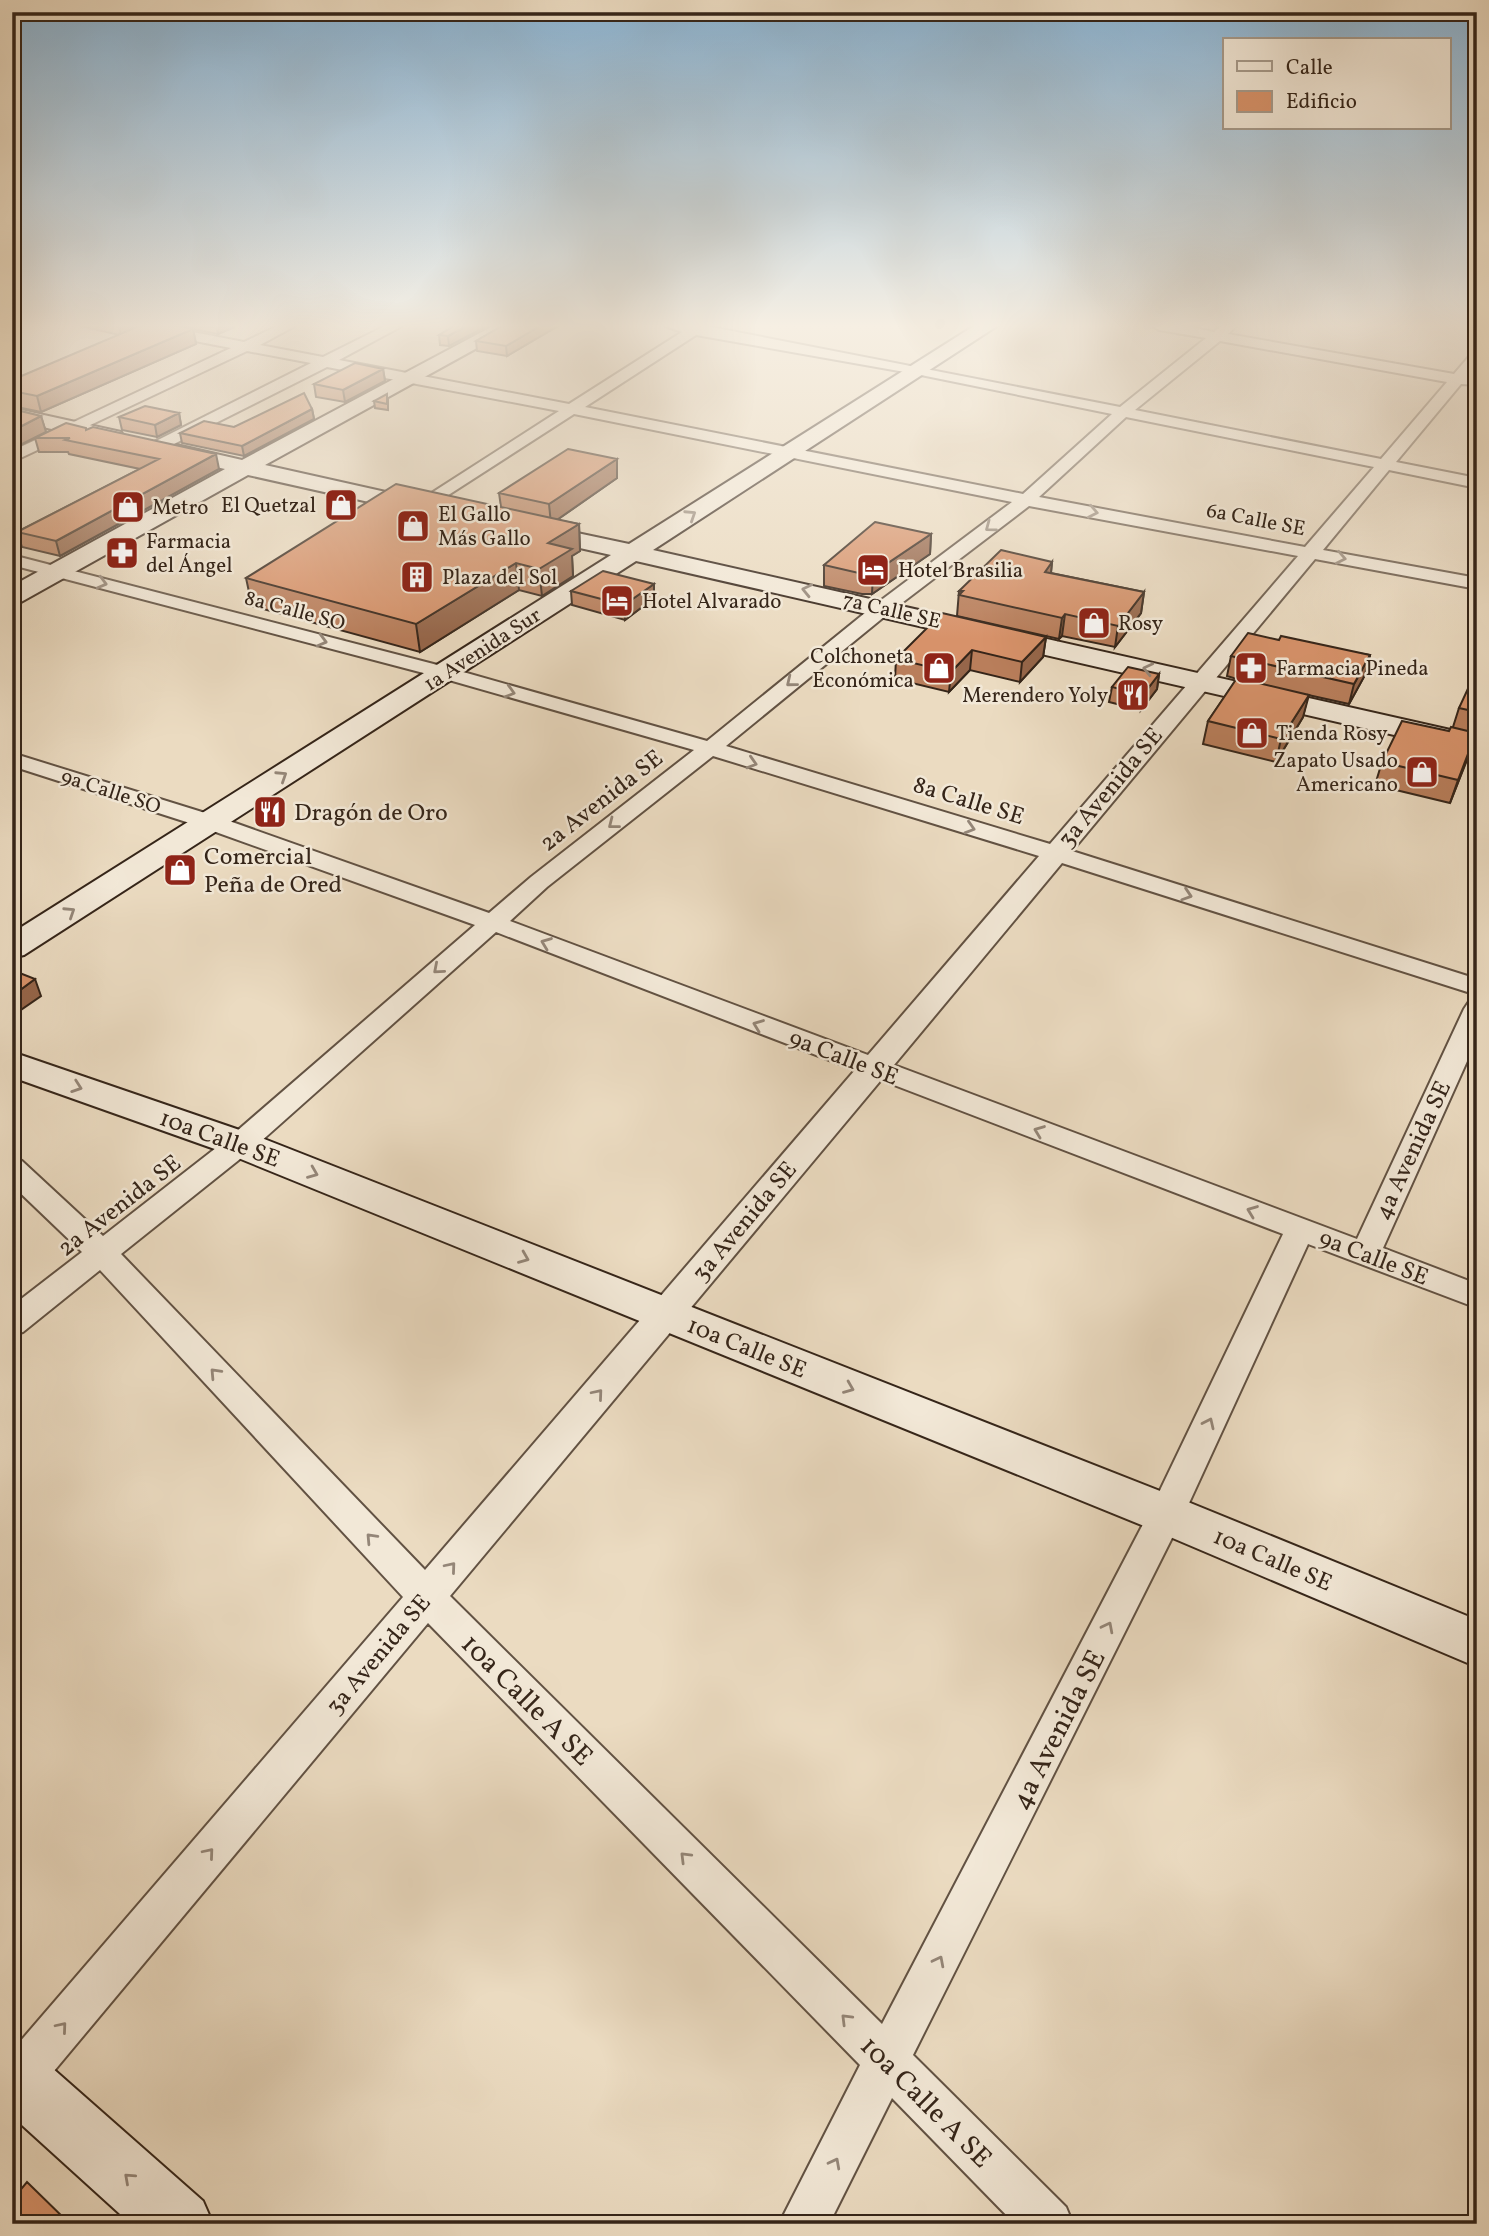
<svg xmlns="http://www.w3.org/2000/svg" width="1489" height="2236" viewBox="0 0 1489 2236" font-family="Vollkorn,serif">
	<style>
		.lines { fill: none; stroke-linecap: round; stroke-linejoin: round }
		.street-casing { stroke: #625243; stroke-width: 4 }
		.secondary-casing { stroke: #352519; stroke-width: 4 }
		.street { fill: #f2e8d7; fill-rule: evenodd }
		.secondary { fill: #f2e8d7; fill-rule: evenodd }
		.wall { fill: #b97e5b; stroke: #352519; stroke-width: 2 }
		.shaded-wall { fill: #96664a; stroke: #352519; stroke-width: 2 }
		.building { fill: #d7926a; stroke: #352519; stroke-width: 2 }
		.oneway { stroke: #948678 }
		.labels { text-anchor: middle; stroke-width: 5; stroke-linejoin: round; paint-order: stroke }
		.far-poi-label { font-size: 21px; fill: #352519; stroke: #f2e8d7; text-anchor: start }
		.far-street-label { font-size: 21px; fill: #352519; stroke: #f2e8d7 }
		.street-label { font-size: 24px; fill: #352519; stroke: #f2e8d7 }
		.poi-label { font-size: 24px; fill: #352519; stroke: #f2e8d7; text-anchor: start }
		.near-street-label { font-size: 28px; fill: #352519; stroke: #f2e8d7 }
	</style>
	<rect width="100%" height="100%" fill="#ebdbc1"/>
	<filter id="stains"><feTurbulence type="fractalNoise" baseFrequency=".00286" numOctaves="4"/><feColorMatrix values="0 0 0 0 .2 0 0 0 0 .09 0 0 0 0 .02 0 0 0 .5 -.17"/></filter>
	<radialGradient id="worn" r=".72"><stop offset=".6" stop-color="#630" stop-opacity="0"/><stop offset="1" stop-color="#630" stop-opacity=".3"/></radialGradient>
	<g class="lines">
		<defs>
			<path id="street" d="M132,326H162L244,342L277,326H295L260,345L323,357L385,326H402L339,360L569,404L682,332L665,326H706L1120,407L1206,338L1159,330L1153,326H1185L1214,332L1221,326H1236L1228,334L1454,374L1472,353L1477,352V365L1467,377L1477,379V385L1461,384L1396,462L1477,478V488L1389,470L1323,550L1477,578V589L1315,559L1072,851L1477,979V995L1062,863L894,1065L1357,1239L1464,1009L1468,1003L1477,1001V1039L1383,1248L1477,1284V1308L1308,1244L1184,1514L913,2055L1066,2207L1073,2224H1015L892,2098L829,2224H779L860,2065L428,1623L29,2101L12,2108V2051L403,1597L100,1270L23,1332L12,1335V1306L82,1252L12,1185V1158L22,1161L103,1236L230,1137L475,925L202,827L12,766V753L218,817L489,913L531,877L694,750L435,676L12,565V555L449,668L707,741L876,604L1012,502L574,414L422,512L416,511L414,507L416,503L559,411L327,367L162,450H150L148,447L150,444L311,363L247,351L12,462V451L231,348L138,330ZM696,335L916,374L1112,414L1023,494L585,407ZM1220,341L1447,382L1381,459L1135,410ZM1126,417L1374,467L1305,547L1039,497ZM1029,506L1298,556L1050,844L726,746L890,612ZM713,756L1039,856L868,1055L510,921L547,887ZM496,932L855,1070L425,1570L121,1254L250,1151ZM881,1080L1283,1234L1152,1507L882,2024L450,1596Z"/>
			<path id="secondary" d="M493,326H517L265,465L435,503L439,508L435,513L427,515L248,475L21,602L12,605V586L225,469L160,455L157,450L160,445L168,443L242,460Z
				M974,326H997L653,550L1477,736V754L636,561L24,955L12,958V933L611,555L522,535L518,530L522,525L530,523L629,544Z
				M12,408L121,432L124,437L121,442L113,443L12,420Z
				M12,1052L254,1135L1183,1500L1477,1620V1667L1149,1528L226,1153L12,1077Z
				M12,2043L34,2052L203,2201L213,2224H131L12,2116Z"/>
		</defs>
		<use href="#street" class="street-casing"/>
		<use href="#secondary" class="secondary-casing"/>
		<use href="#street" class="street"/>
		<use href="#secondary" class="secondary"/>
	</g>
	<path class="wall" d="M80,326H132L133,329L181,326L234,327L218,334L193,329L196,344L41,412L12,406V364L18,378L120,335Z
		M454,326H487L449,346L440,345L439,335Z
		M502,326H558L507,356L477,351L476,341Z
		M383,369L385,381L345,402L316,397L314,384Z
		M388,400V410L375,408L374,401Z
		M12,409L41,416L46,432L87,430L219,469L60,556L22,547L17,532L140,469L69,454L68,452H39L35,438L12,449Z
		M312,409L314,419L244,456L182,443L180,433L234,427Z
		M179,413L181,425L157,437L122,430L119,417Z
		M617,459V478L557,520L579,524L580,551L572,556L573,576L542,596L519,590L420,652L252,606L246,578L501,507L499,493Z
		M931,534L930,554L872,594H862L824,586V565Z
		M1052,562L1051,573L1144,592L1141,613L1115,647L1062,636L1059,639L957,616L959,591Z
		M654,584V598L625,620L572,605L571,591Z
		M1046,637L1043,657L1020,682L970,670L949,692L895,679L896,659Z
		M1279,640L1370,655L1365,675L1349,704L1308,695L1303,717L1276,762L1203,744L1208,721L1237,679L1227,676L1231,656Z
		M1159,674L1157,689L1141,710L1109,702L1112,687Z
		M1477,681V733L1450,803L1375,785L1382,762L1449,731L1453,727L1459,708Z"/>
	<path class="shaded-wall" d="M119,326H132L133,330L121,335Z
		M216,326H234V327L218,334Z
		M467,326H487L449,346L448,336Z
		M540,326H558L507,356L506,346Z
		M193,329L196,344L41,412L37,396Z
		M14,364L18,380L12,383V365Z
		M383,369L385,381L345,402L343,390Z
		M312,409L314,419L244,456L242,446Z
		M179,413L181,425L157,437L155,425Z
		M41,416L46,432L12,449V431Z
		M216,454L219,469L60,556L56,541Z
		M617,459V478L551,524L549,504Z
		M579,524L580,551L572,556L573,576L542,596L539,569L548,543Z
		M931,534L930,554L872,594L873,573Z
		M1052,562L1050,582L1045,572Z
		M516,563L519,590L420,652L416,624Z
		M654,584V598L625,620L624,605Z
		M1144,592L1141,613L1115,647L1118,626Z
		M1065,614L1062,636L1059,639L1062,618Z
		M1046,637L1043,657L1020,682L1022,662Z
		M972,650L970,670L949,692L951,672Z
		M1370,655L1365,675L1349,704L1354,684Z
		M1159,674L1157,689L1141,710L1143,695Z
		M1309,695L1303,717L1276,762L1281,739Z
		M1476,733L1469,755L1450,803L1458,780Z
		M35,979L41,996L12,1016V996Z"/>
	<path class="building" d="M139,326H181L193,329L37,396L12,391V380Z
		M454,326H467L448,336L439,335Z
		M502,326H540L506,346L476,341Z
		M355,363L383,369L343,390L314,384Z
		M304,393L312,409L242,446L180,433L204,421L234,427Z
		M387,394V404L374,401Z
		M145,406L179,413L155,425L119,417Z
		M12,409L41,416L12,431Z
		M66,423L86,428V430L93,427L216,454L56,541L17,532L159,459L65,440L70,438H35Z
		M568,449L617,459L549,504L499,493Z
		M396,484L579,524L548,543L572,549L539,569L516,563L416,624L246,578Z
		M875,522L931,534L873,573L863,574L824,565Z
		M1001,550L1052,562L1045,572L1144,592L1118,626L1065,614L1062,618L959,595L963,591H959Z
		M603,571L654,584L624,605L571,591Z
		M942,613L1046,637L1022,662L972,650L951,672L896,659Z
		M1248,633L1279,640L1281,636L1370,655L1354,684L1231,656Z
		M1128,667L1159,674L1143,695L1112,687Z
		M1237,678L1309,695L1281,739L1208,721Z
		M1472,680L1477,681V712L1459,708Z
		M1402,721L1449,731L1451,727L1476,733L1458,780L1382,762Z
		M12,970L35,979L12,996Z
		M27,2182L70,2224H12V2200Z"/>
	<defs><path id="oneway-chevron" d="M-2-3.5L2.5 0L-2 3.5" fill="none" stroke-width="1.6" stroke-linecap="round" stroke-linejoin="round" transform="scale(1.75)"/></defs>
	<g class="oneway">
		<use href="#oneway-chevron" transform="translate(1093 512) rotate(11)"/>
		<use href="#oneway-chevron" transform="translate(691 515) rotate(-33)"/>
		<use href="#oneway-chevron" transform="translate(990 527) rotate(143)"/>
		<use href="#oneway-chevron" transform="translate(1341 558) rotate(11)"/>
		<use href="#oneway-chevron" transform="translate(102 583) rotate(15)"/>
		<use href="#oneway-chevron" transform="translate(807 590) rotate(-167)"/>
		<use href="#oneway-chevron" transform="translate(322 641) rotate(15)"/>
		<use href="#oneway-chevron" transform="translate(1148 669) rotate(-167)"/>
		<use href="#oneway-chevron" transform="translate(791 682) rotate(141)"/>
		<use href="#oneway-chevron" transform="translate(510 692) rotate(16)"/>
		<use href="#oneway-chevron" transform="translate(752 763) rotate(17)"/>
		<use href="#oneway-chevron" transform="translate(282 776) rotate(-33)"/>
		<use href="#oneway-chevron" transform="translate(613 824) rotate(142)"/>
		<use href="#oneway-chevron" transform="translate(970 828) rotate(17)"/>
		<use href="#oneway-chevron" transform="translate(1187 895) rotate(18)"/>
		<use href="#oneway-chevron" transform="translate(70 912) rotate(-33)"/>
		<use href="#oneway-chevron" transform="translate(546 943) rotate(-159)"/>
		<use href="#oneway-chevron" transform="translate(438 969) rotate(139)"/>
		<use href="#oneway-chevron" transform="translate(758 1025) rotate(-159)"/>
		<use href="#oneway-chevron" transform="translate(77 1087) rotate(19)"/>
		<use href="#oneway-chevron" transform="translate(1039 1131) rotate(-159)"/>
		<use href="#oneway-chevron" transform="translate(313 1173) rotate(22)"/>
		<use href="#oneway-chevron" transform="translate(1252 1211) rotate(-159)"/>
		<use href="#oneway-chevron" transform="translate(524 1258) rotate(22)"/>
		<use href="#oneway-chevron" transform="translate(215 1373) rotate(-133)"/>
		<use href="#oneway-chevron" transform="translate(849 1388) rotate(22)"/>
		<use href="#oneway-chevron" transform="translate(598 1394) rotate(-50)"/>
		<use href="#oneway-chevron" transform="translate(1209 1423) rotate(-65)"/>
		<use href="#oneway-chevron" transform="translate(371 1538) rotate(-133)"/>
		<use href="#oneway-chevron" transform="translate(451 1567) rotate(-50)"/>
		<use href="#oneway-chevron" transform="translate(1108 1627) rotate(-63)"/>
		<use href="#oneway-chevron" transform="translate(209 1853) rotate(-50)"/>
		<use href="#oneway-chevron" transform="translate(685 1857) rotate(-135)"/>
		<use href="#oneway-chevron" transform="translate(939 1961) rotate(-63)"/>
		<use href="#oneway-chevron" transform="translate(846 2019) rotate(-135)"/>
		<use href="#oneway-chevron" transform="translate(62 2027) rotate(-50)"/>
		<use href="#oneway-chevron" transform="translate(835 2163) rotate(-62)"/>
		<use href="#oneway-chevron" transform="translate(129 2178) rotate(-138)"/>
	</g>
	<linearGradient id="sky" x2="0" y2="1"><stop stop-color="#8ab6d8"/><stop offset="0.51" stop-color="#f6efe3"/><stop offset="1" stop-color="#f6efe3" stop-opacity="0"/></linearGradient>
	<rect width="1489" height="639" fill="url(#sky)"/>
	<defs>
		<symbol id="shop-square" viewBox="-11 -11 22 22"><rect x="-9" y="-9" width="18" height="18" rx="4" fill="#8f2418" stroke="#f2e8d7"/><path d="M-5-2.5h2.3a2.7 3.5 0 0 1 5.4 0H5L5.5 6h-11ZM-1.5-2.5h3a1.5 2.3 0 0 0-3 0Z" fill="#fff"/></symbol>
		<symbol id="pharmacy-square" viewBox="-11 -11 22 22"><rect x="-9" y="-9" width="18" height="18" rx="4" fill="#8f2418" stroke="#f2e8d7"/><path d="M-2-6h4v4h4v4h-4v4h-4v-4h-4v-4h4Z" fill="#fff"/></symbol>
		<symbol id="hotel-square" viewBox="-11 -11 22 22"><rect x="-9" y="-9" width="18" height="18" rx="4" fill="#8f2418" stroke="#f2e8d7"/><path d="M-6-4.5h1.5V1H6V5H4.5V3h-9V5H-6ZM-4 0a1.8 1.8 0 1 1 3.6 0ZM.5 0V-2.5h3Q6-2.5 6 0Z" fill="#fff"/></symbol>
		<symbol id="building-square" viewBox="-11 -11 22 22"><rect x="-9" y="-9" width="18" height="18" rx="4" fill="#8f2418" stroke="#f2e8d7"/><path d="M-4-6H4V6H1V3H-1V6H-4ZM-2.5-4.3h1.7v1.8h-1.7ZM.8-4.3h1.7v1.8H.8ZM-2.5-1h1.7V.8h-1.7ZM.8-1h1.7V.8H.8Z" fill="#fff"/></symbol>
		<symbol id="restaurant-square" viewBox="-11 -11 22 22"><rect x="-9" y="-9" width="18" height="18" rx="4" fill="#8f2418" stroke="#f2e8d7"/><path d="M-5-6h1v4h1v-4h1v4h1v-4h1v5L-1.5 .5V6h-2V.5L-5-1ZM5-6V6H3V1.5H1.5Q1.5-4 5-6Z" fill="#fff"/></symbol>
	</defs>
	<g fill-rule="evenodd">
		<use href="#shop-square" x="322" y="486" width="38" height="38"/>
		<use href="#shop-square" x="109" y="488" width="38" height="38"/>
		<use href="#shop-square" x="394" y="507" width="38" height="38"/>
		<use href="#pharmacy-square" x="103" y="534" width="38" height="38"/>
		<use href="#hotel-square" x="854" y="551" width="38" height="38"/>
		<use href="#building-square" x="398" y="558" width="38" height="38"/>
		<use href="#hotel-square" x="598" y="582" width="38" height="38"/>
		<use href="#shop-square" x="1075" y="604" width="38" height="38"/>
		<use href="#shop-square" x="920" y="649" width="38" height="38"/>
		<use href="#pharmacy-square" x="1232" y="649" width="38" height="38"/>
		<use href="#restaurant-square" x="1114" y="676" width="38" height="38"/>
		<use href="#shop-square" x="1233" y="714" width="38" height="38"/>
		<use href="#shop-square" x="1403" y="753" width="38" height="38"/>
		<use href="#restaurant-square" x="251" y="793" width="38" height="38"/>
		<use href="#shop-square" x="161" y="851" width="38" height="38"/>
	</g>
	<g class="labels">
		<g class="far-poi-label">
			<text x="316" y="512" text-anchor="end">El Quetzal</text>
			<text x="152" y="514">Metro</text>
			<text x="438" y="521">El Gallo<tspan x="438" dy="24">Más Gallo</tspan></text>
			<text x="146" y="548">Farmacia<tspan x="146" dy="24">del Ángel</tspan></text>
			<text x="898" y="577">Hotel Brasilia</text>
			<text x="442" y="584">Plaza del Sol</text>
			<text x="642" y="608">Hotel Alvarado</text>
			<text x="1118" y="630">Rosy</text>
			<text x="914" y="663" text-anchor="end">Colchoneta<tspan x="914" dy="24">Económica</tspan></text>
			<text x="1276" y="675">Farmacia Pineda</text>
			<text x="1108" y="702" text-anchor="end">Merendero Yoly</text>
			<text x="1276" y="740">Tienda Rosy</text>
			<text x="1398" y="767" text-anchor="end">Zapato Usado<tspan x="1398" dy="24">Americano</tspan></text>
		</g>
		<g class="far-street-label">
			<text transform="translate(1256 519) rotate(11)" y="7">6a Calle SE</text>
			<text transform="translate(295 610) rotate(15)" y="7">8a Calle SO</text>
			<text transform="translate(892 610) rotate(13)" y="7">7a Calle SE</text>
			<text transform="translate(482 649) rotate(-33)" y="7">1a Avenida Sur</text>
			<text transform="translate(111 791) rotate(18)" y="7">9a Calle SO</text>
		</g>
		<g class="street-label">
			<text transform="translate(1110 787) rotate(-50)" y="8">3a Avenida SE</text>
			<text transform="translate(601 800) rotate(-38)" y="8">2a Avenida SE</text>
			<text transform="translate(969 800) rotate(17)" y="8">8a Calle SE</text>
			<text transform="translate(844 1057) rotate(21)" y="8">9a Calle SE</text>
			<text transform="translate(220 1138) rotate(20)" y="8">10a Calle SE</text>
			<text transform="translate(1412 1150) rotate(-65)" y="8">4a Avenida SE</text>
			<text transform="translate(119 1205) rotate(-38)" y="8">2a Avenida SE</text>
			<text transform="translate(744 1221) rotate(-50)" y="8">3a Avenida SE</text>
			<text transform="translate(1374 1257) rotate(21)" y="8">9a Calle SE</text>
			<text transform="translate(747 1347) rotate(22)" y="8">10a Calle SE</text>
			<text transform="translate(1273 1559) rotate(23)" y="8">10a Calle SE</text>
			<text transform="translate(378 1654) rotate(-50)" y="8">3a Avenida SE</text>
		</g>
		<g class="poi-label">
			<text x="294" y="820">Dragón de Oro</text>
			<text x="204" y="864">Comercial<tspan x="204" dy="28">Peña de Ored</tspan></text>
		</g>
		<g class="near-street-label">
			<text transform="translate(528 1699) rotate(45)" y="10">10a Calle A SE</text>
			<text transform="translate(1057 1729) rotate(-63)" y="10">4a Avenida SE</text>
			<text transform="translate(927 2101) rotate(45)" y="10">10a Calle A SE</text>
		</g>
	</g>
	<rect width="1489" height="2236" fill="none" stroke="#ebdbc1" stroke-width="42"/>
	<rect x="14" y="14" width="1461" height="2208" fill="none" stroke="#352519" stroke-width="3.5"/>
	<rect x="21" y="21" width="1447" height="2194" fill="none" stroke="#352519" stroke-width="2"/>
	<rect x="1223" y="38" width="228" height="91" fill="#f2e8d7" stroke="#a69a8b" stroke-width="2"/>
	<rect x="1237" y="61" width="35" height="10" fill="#f2e8d7" stroke="#a69a8b" stroke-width="2"/>
	<text x="1286" y="74" font-size="21" fill="#352519">Calle</text>
	<rect x="1237" y="91" width="35" height="21" fill="#d7926a" stroke="#a69a8b" stroke-width="2"/>
	<text x="1286" y="108" font-size="21" fill="#352519">Edificio</text>
	<rect width="100%" height="100%" filter="url(#stains)"/>
	<rect width="100%" height="100%" fill="url(#worn)"/>
</svg>
